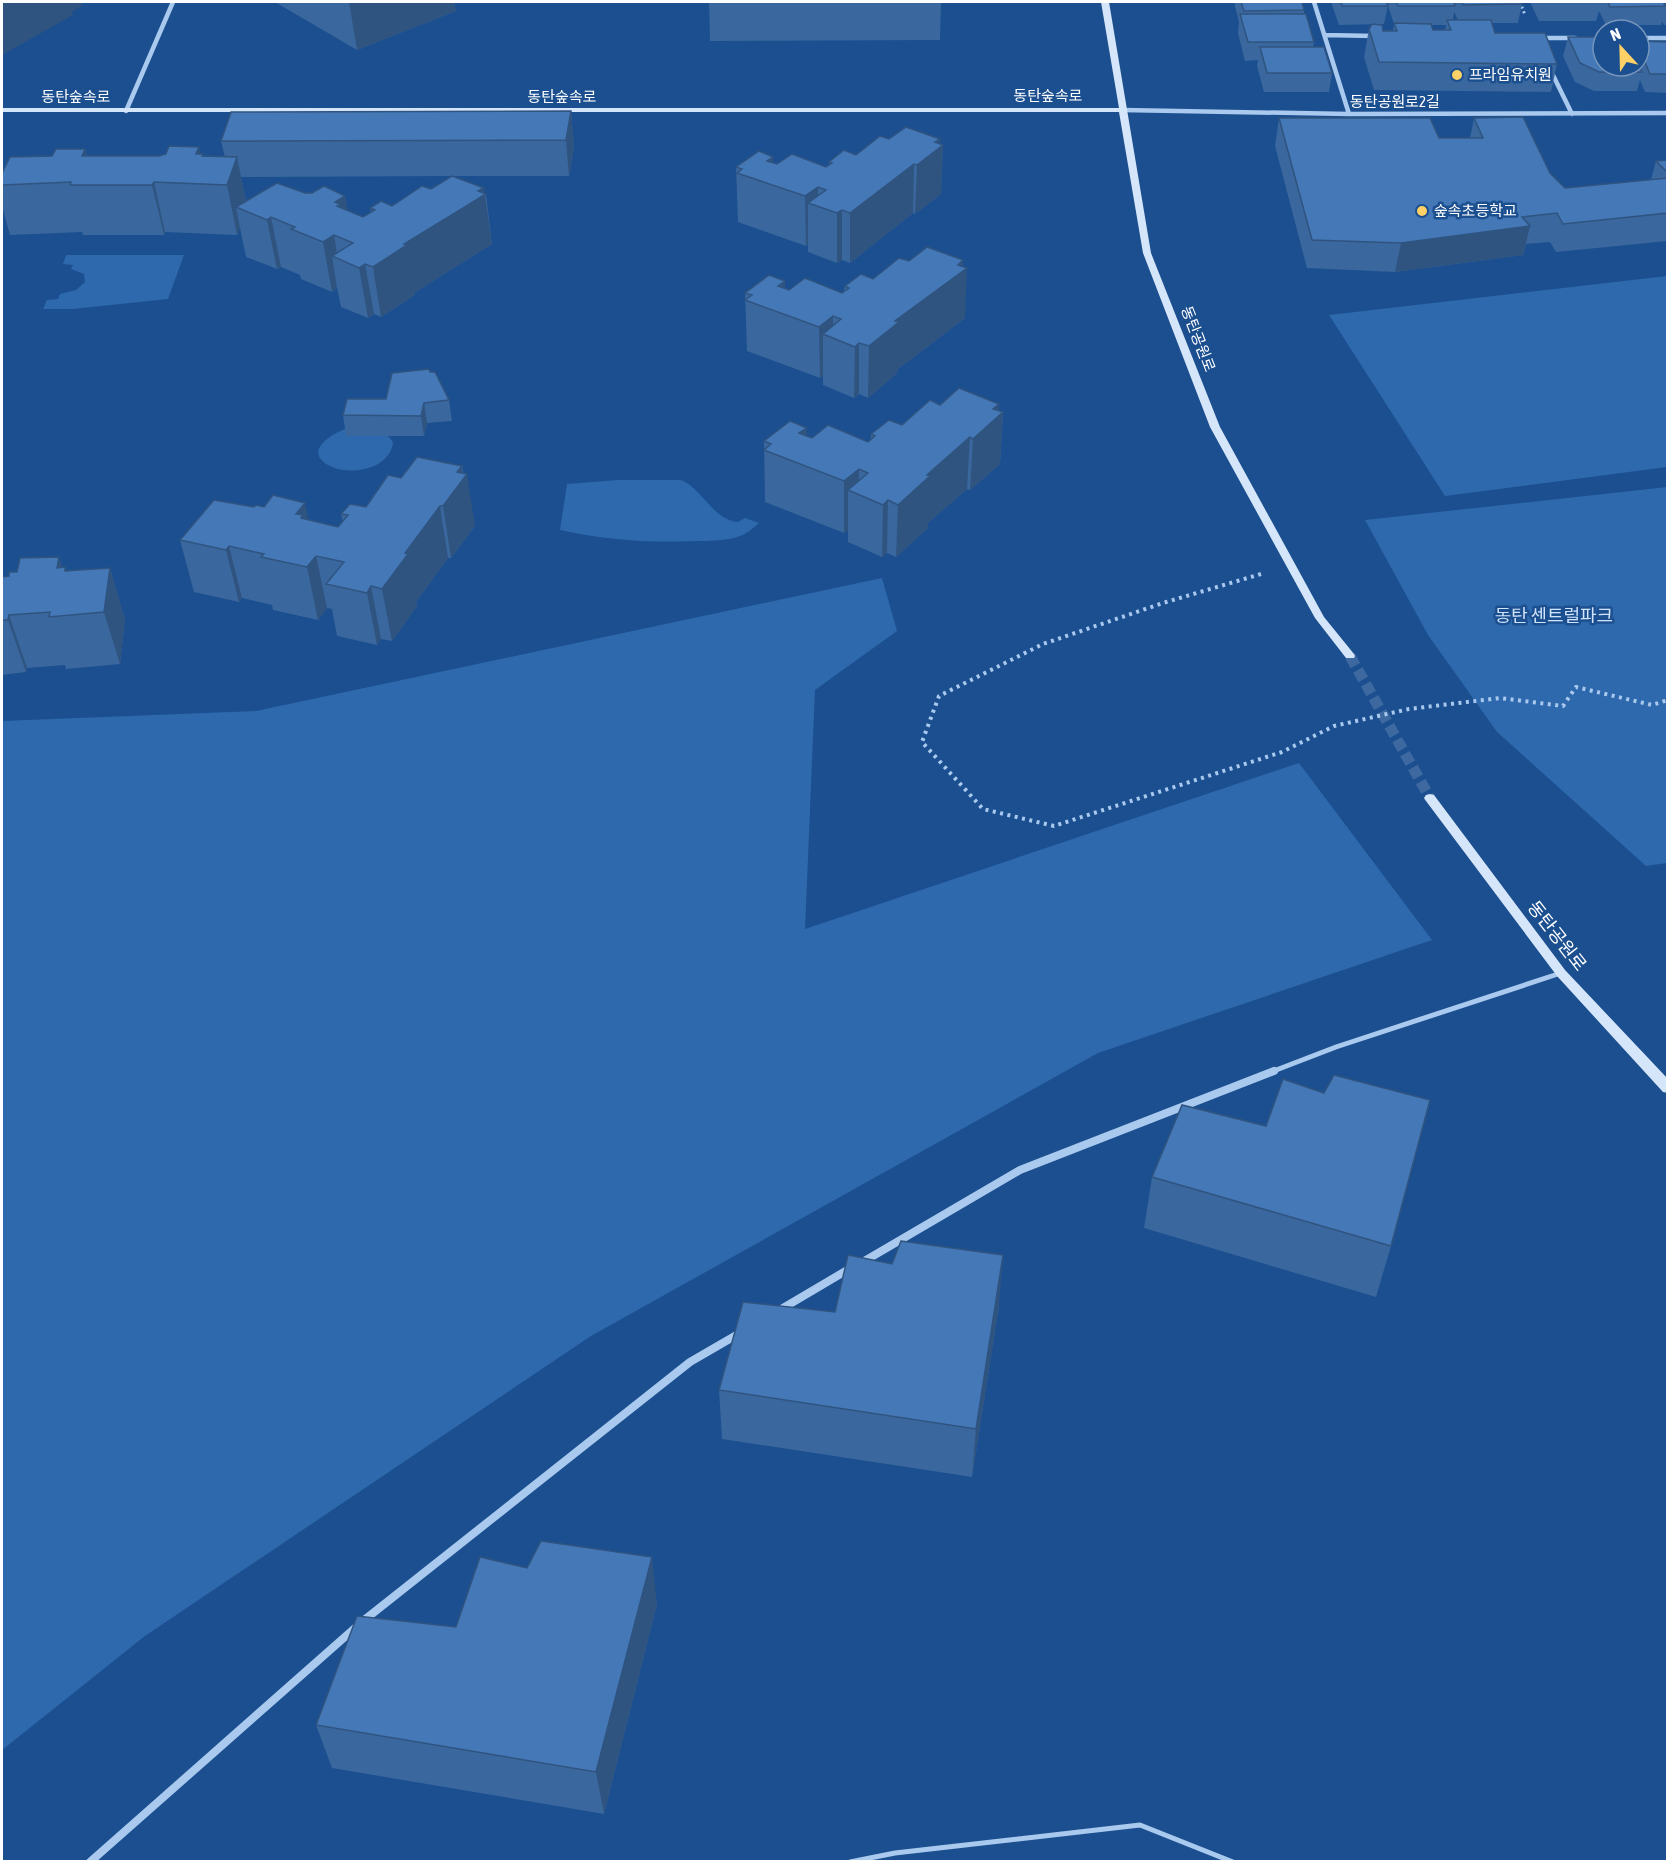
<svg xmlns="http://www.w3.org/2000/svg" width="1669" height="1863" viewBox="0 0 1669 1863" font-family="'Asap Condensed','Noto Sans KR',sans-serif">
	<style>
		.green { fill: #2e69ad }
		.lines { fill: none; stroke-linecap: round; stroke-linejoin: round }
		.secondary-tunnel { stroke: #3d69a0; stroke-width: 11; stroke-dasharray: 11 5; stroke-linecap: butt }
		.path-far1 { stroke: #a9c9ee; stroke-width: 3; stroke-dasharray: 2 3; stroke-linecap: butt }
		.path { stroke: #a9c9ee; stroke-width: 4; stroke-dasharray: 3 4.5; stroke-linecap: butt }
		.lane { stroke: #a9c9ee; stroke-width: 5 }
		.street-far2 { stroke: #a9c9ee; stroke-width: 4.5 }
		.street-far1 { stroke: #a9c9ee; stroke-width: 5 }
		.street { stroke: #a9c9ee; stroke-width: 8 }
		.secondary { fill: #d6e6fa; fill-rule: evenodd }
		.wall { fill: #3a679d; fill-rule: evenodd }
		.shaded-wall { fill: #305480 }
		.building { fill: #4478b7; stroke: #305480; stroke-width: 1.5 }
		.poi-dot { fill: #ffd166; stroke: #1b4f8f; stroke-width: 2 }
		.labels { text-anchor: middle; stroke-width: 5; stroke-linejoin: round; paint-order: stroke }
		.far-poi-label { font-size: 15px; fill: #fff; stroke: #1b4f8f; text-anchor: start }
		.far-street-label { font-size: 15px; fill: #fff; stroke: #1b4f8f }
		.park-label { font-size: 18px; fill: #cfe3fa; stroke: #1b4f8f }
		.street-label { font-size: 18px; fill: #fff; stroke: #1b4f8f }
	</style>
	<rect width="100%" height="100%" fill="#1b4f8f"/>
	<path class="green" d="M66,255H184L168,299L73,309H43L47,300L58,299L60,294L76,290L85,282L84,274L71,269L73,265L63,264Z
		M1667,276V467L1445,496L1329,315Z
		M348,428L388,436L393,442C391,468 353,476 332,467C301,453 330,434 348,428Z
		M618,480H681C702,488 713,520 738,522L745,518L759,523C753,528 747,534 740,536C726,541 709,541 694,541C649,543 605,540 560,530L567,484Z
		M1667,487V863L1646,866L1497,732L1428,635L1365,520Z
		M882,578L897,631L815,690L805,929L1299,763L1432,940L1098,1053L591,1336L145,1636L2,1750V721L256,711Z"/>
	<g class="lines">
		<path class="secondary-tunnel" d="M1350,656L1430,798"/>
		<path class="path-far1" d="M1520,2L1525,15"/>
		<path class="path" d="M1261,574L1163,603L1043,644L939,696L922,742L983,809L1054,826L1282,752L1334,726L1409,709L1500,698L1563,706L1576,687L1652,705L1668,700"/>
		<path class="lane" d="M850,1862L895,1853L1140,1825L1233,1862"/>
		<path class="street-far2" d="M1314,2L1349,114
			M1325,35L1374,36
			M1541,38H1575
			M1639,38H1668
			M1551,71L1572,114
			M1123,110L1349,114L1668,113
			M126,111L173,2"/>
		<path class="street-far1" d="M1271,1072L1336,1047L1561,973"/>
		<path class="street" d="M861,1263L1020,1170L1274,1071
			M778,1311L849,1269
			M363,1621L690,1362L740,1333
			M90,1862L355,1628"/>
		<path class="secondary" d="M1101,2H1109L1151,253L1220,427L1324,617L1354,654L1355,656L1354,658H1346L1315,618L1210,427L1143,253L1119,112H2V108H1119Z
			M1430,794L1434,795L1565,970L1668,1079V1093L1663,1092L1557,976L1426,801L1424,798L1426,795Z"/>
	</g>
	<path class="wall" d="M275,2H454L456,11L357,50Z
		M709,2H941L940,40L710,41Z
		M1234,2H1302L1304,10V14L1314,42L1313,47L1332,73L1329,92H1264L1257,66L1258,60L1245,61L1238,33L1239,22Z
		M1331,2H1521L1522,4L1518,23H1492L1495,33L1557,64L1551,92L1374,90L1364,57L1369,29L1393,31L1394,24L1388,6L1384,24L1339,25ZM1454,12L1458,20H1453ZM1431,25H1446L1445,30H1433Z
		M1530,2H1668V25H1664L1662,21L1661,25H1606L1599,11L1596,21H1539Z
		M1568,37L1639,66V41L1668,42V93L1645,92L1640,80L1637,91H1594L1575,82L1563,56Z
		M571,111L574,147L569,176H454L486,194L492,244L414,293L415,295L381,317L374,314L368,318L341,307L337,288L332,292L301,279L300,275L281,267L277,269L246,257L240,228L237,235L165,232L164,235H83L82,232L10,235L2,206V173L52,156L85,149L87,156H159L166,154H200L204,156L225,157L221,141ZM451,176L431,189L392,206L370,208L371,212L363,217L347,210L246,201L241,177Z
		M1279,118L1439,138H1470L1474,118L1550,173L1565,188L1651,180L1656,161L1668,160V241L1556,252L1550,242L1526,244L1523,255L1395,272L1307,268L1275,146Z
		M889,139H940L939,144L943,145L941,194L915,214L913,213L850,263L842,260L837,263L808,252V244L806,246L738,222L736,167L773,157V163L777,164L826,167L829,165V162L856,155Z
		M909,261L963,266L965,318L898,369L897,373L868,398L859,394L854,398L823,385V375L820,378L747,351L745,293L785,281V288L789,290L842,293L844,291L845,286L873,279Z
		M430,372L449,400L452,421L427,423L424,436H346L343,415L386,399Z
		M940,405L999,411L1003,412L1000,464L970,490L967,489L928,523V528L896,557L887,553L882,557L848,542V530L844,533L765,502L764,441L807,428V436L812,438L868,442L871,440V434L902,425Z
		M462,466L475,526L451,558H448L416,602L417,606L392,641L381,639L377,645L337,636L332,609L327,608L318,620L273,610L272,605L242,598L239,602L194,592L180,540L308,520L338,527L343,522L341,514L366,507L401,478Z
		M59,557L62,568L66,571L110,568L125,620L120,664L66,669L65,665L27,668L26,672L2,675V577L9,576L17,572Z
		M1152,1177L1391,1246L1376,1297L1144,1228Z
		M999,1306L972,1477L722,1439L719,1390L835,1312Z
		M657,1604L604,1814L332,1768L316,1725L456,1627Z"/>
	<path class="shaded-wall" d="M2,2H81L82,6L72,12L73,15L2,55Z
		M349,2H454L456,11L357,50Z
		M571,111L574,147L569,176L566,140Z
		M940,139L939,148L943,145L941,194L915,214L917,165L935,142Z
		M199,147L207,185L196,154Z
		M85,149L95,185L82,156Z
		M237,157L247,206L236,207L240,228L237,235L227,185Z
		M773,157L774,185L767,161Z
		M914,164L913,213L850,263V213Z
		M154,182L165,232L164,235L152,185Z
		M818,187V206L808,203V244L806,246L805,196Z
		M484,188L492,244L414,293L415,295L381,317L373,267Z
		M345,196L353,243L335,202Z
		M842,210V260L837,263V213Z
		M271,217L281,267L277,269L267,220Z
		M1530,226L1523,255L1395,272L1401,243Z
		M334,235L338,259L332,256L337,288L332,292L323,242Z
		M963,260V271L967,268L965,318L898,369L897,373L868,398L869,346L895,321Z
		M365,264L374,314L368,318L359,268Z
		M785,281L786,314L778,286Z
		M833,316V338L823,334V375L820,378L819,327Z
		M859,343V394L854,398L855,347Z
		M424,403L427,423L424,436L421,416Z
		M999,404L998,417L1003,412L1000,464L970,490L973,439L993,409Z
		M807,428V467L799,433Z
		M970,437L967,489L928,523V528L896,557L898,505L927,475Z
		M462,466L463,479L467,474L475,526L451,558L443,506L457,472Z
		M859,469V495L848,490V530L844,533V481Z
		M888,500L887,553L882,557L883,505Z
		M305,503L327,608L318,620L296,514Z
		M440,506L448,558L416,602L417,606L392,641L382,589L405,553Z
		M229,546L242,598L239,602L226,550Z
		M59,557L75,609L57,568Z
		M110,568L125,620L120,664L104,612Z
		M371,586L381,639L377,645L367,593Z
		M9,615L27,668L26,672L8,620Z
		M1003,1255L999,1306L972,1477L976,1429Z
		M652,1557L657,1604L604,1814L596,1772Z"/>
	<path class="building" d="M1241,2H1302L1304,10L1244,11Z
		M1341,2H1386L1388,6H1342Z
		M1396,2H1454L1455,6H1398Z
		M1462,2H1521L1522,4L1463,5Z
		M1608,2H1663L1666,6L1610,7Z
		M1240,14H1306L1314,42H1248Z
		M1447,20H1491L1495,33H1545L1557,64L1379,62L1369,29L1372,24L1382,25L1383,31H1397L1394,23L1431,24L1433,30H1451Z
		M1568,37H1603V66L1639,65L1642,72H1599L1580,63Z
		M1639,41L1668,42V74H1650L1639,48Z
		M1260,47H1324L1332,73H1267Z
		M571,111L566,140L221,141L231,112Z
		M1523,117L1550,173L1565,188L1668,178V213L1563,224L1557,213L1522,217L1530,226L1401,243L1312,240L1279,118H1430L1439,138H1483L1474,118Z
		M906,127L940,139L935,142L943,145L917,165L914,164L850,213L842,210L837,213L808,203L826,190L818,187L805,196L737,173L742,169L736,167L759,151L773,157L767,161L777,164L792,154L826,167L832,163L829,162L844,150L856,155L880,136L889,139Z
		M169,146L199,147L196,154H203L202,156L237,157L227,185L154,182L152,185H70L71,182L2,185V173L10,157L52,156L56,149H85L82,156H159L166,154Z
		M1668,160V173L1656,161Z
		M452,176L484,188L478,191L486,194L404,244L407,245L373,267L365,264L359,268L332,256L353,243L334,235L323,242L291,229L295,227L271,217L267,220L236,207L277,183L305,193H312L324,186L345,196L335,202L340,204L337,206L363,217L375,210L370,208L381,201L392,206L422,186L431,189Z
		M927,247L963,260L958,265L967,268L895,321L899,322L869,346L859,343L855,347L823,334L841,319L833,316L819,327L745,300L752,295L745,293L769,275L785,281L778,286L789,290L805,278L842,293L849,288L845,286L861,274L873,279L899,258L909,261Z
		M429,369L430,372H435L449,400L424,403L421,416L343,415L347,399H386L392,373Z
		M959,388L999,404L993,409L1003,412L973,439L970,437L927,475L930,476L898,505L888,500L883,505L848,490L868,473L859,469L844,481L764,450L771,444L764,441L790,421L807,428L799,433L812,438L828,425L868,442L875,436L871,434L889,420L902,425L930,400L940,405Z
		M417,457L462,466L457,472L467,474L443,506H440L405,553L408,554L382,589L371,586L367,593L326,584L344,562L316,556L307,567L261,557L264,554L229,546L226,550L180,540L214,500L254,507L256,505L264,507L273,495L305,503L296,514L303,515L301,518L338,527L348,515L341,514L350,504L366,507L388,475L401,478Z
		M59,557L57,568L65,567V571L110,568L104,612L49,617L50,612L9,615L8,620H2V577L9,576V572H17L20,558Z
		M1334,1075L1430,1100L1391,1246L1152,1177L1182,1105L1266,1126L1283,1079L1324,1093Z
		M901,1241L1003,1255L976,1429L719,1390L743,1302L835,1312L848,1255L892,1264Z
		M541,1541L652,1557L596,1772L316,1725L357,1616L456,1627L480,1557L527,1568Z"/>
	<g class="poi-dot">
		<circle cx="1457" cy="75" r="6"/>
		<circle cx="1422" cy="211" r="6"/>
	</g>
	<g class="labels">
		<g class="far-poi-label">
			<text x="1469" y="80">프라임유치원</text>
			<text x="1434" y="216">숲속초등학교</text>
		</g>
		<g class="far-street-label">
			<text x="1048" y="101">동탄숲속로</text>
			<text x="76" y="102">동탄숲속로</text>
			<text x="562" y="102">동탄숲속로</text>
			<text x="1395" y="107">동탄공원로2길</text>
			<text transform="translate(1198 339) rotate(69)" y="5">동탄공원로</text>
		</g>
		<g class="park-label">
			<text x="1554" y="622">동탄 센트럴파크</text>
		</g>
		<g class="street-label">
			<text transform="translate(1557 936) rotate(52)" y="6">동탄공원로</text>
		</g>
	</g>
	<rect width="1669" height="1863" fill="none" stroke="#ffffff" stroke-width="6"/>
	<g transform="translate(1621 48) rotate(338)"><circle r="28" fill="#1b4f8f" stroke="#7695bc" stroke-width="1.5"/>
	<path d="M0-4.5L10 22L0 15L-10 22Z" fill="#ffd166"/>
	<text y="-9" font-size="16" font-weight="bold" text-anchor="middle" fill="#ffffff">N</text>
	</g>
</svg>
